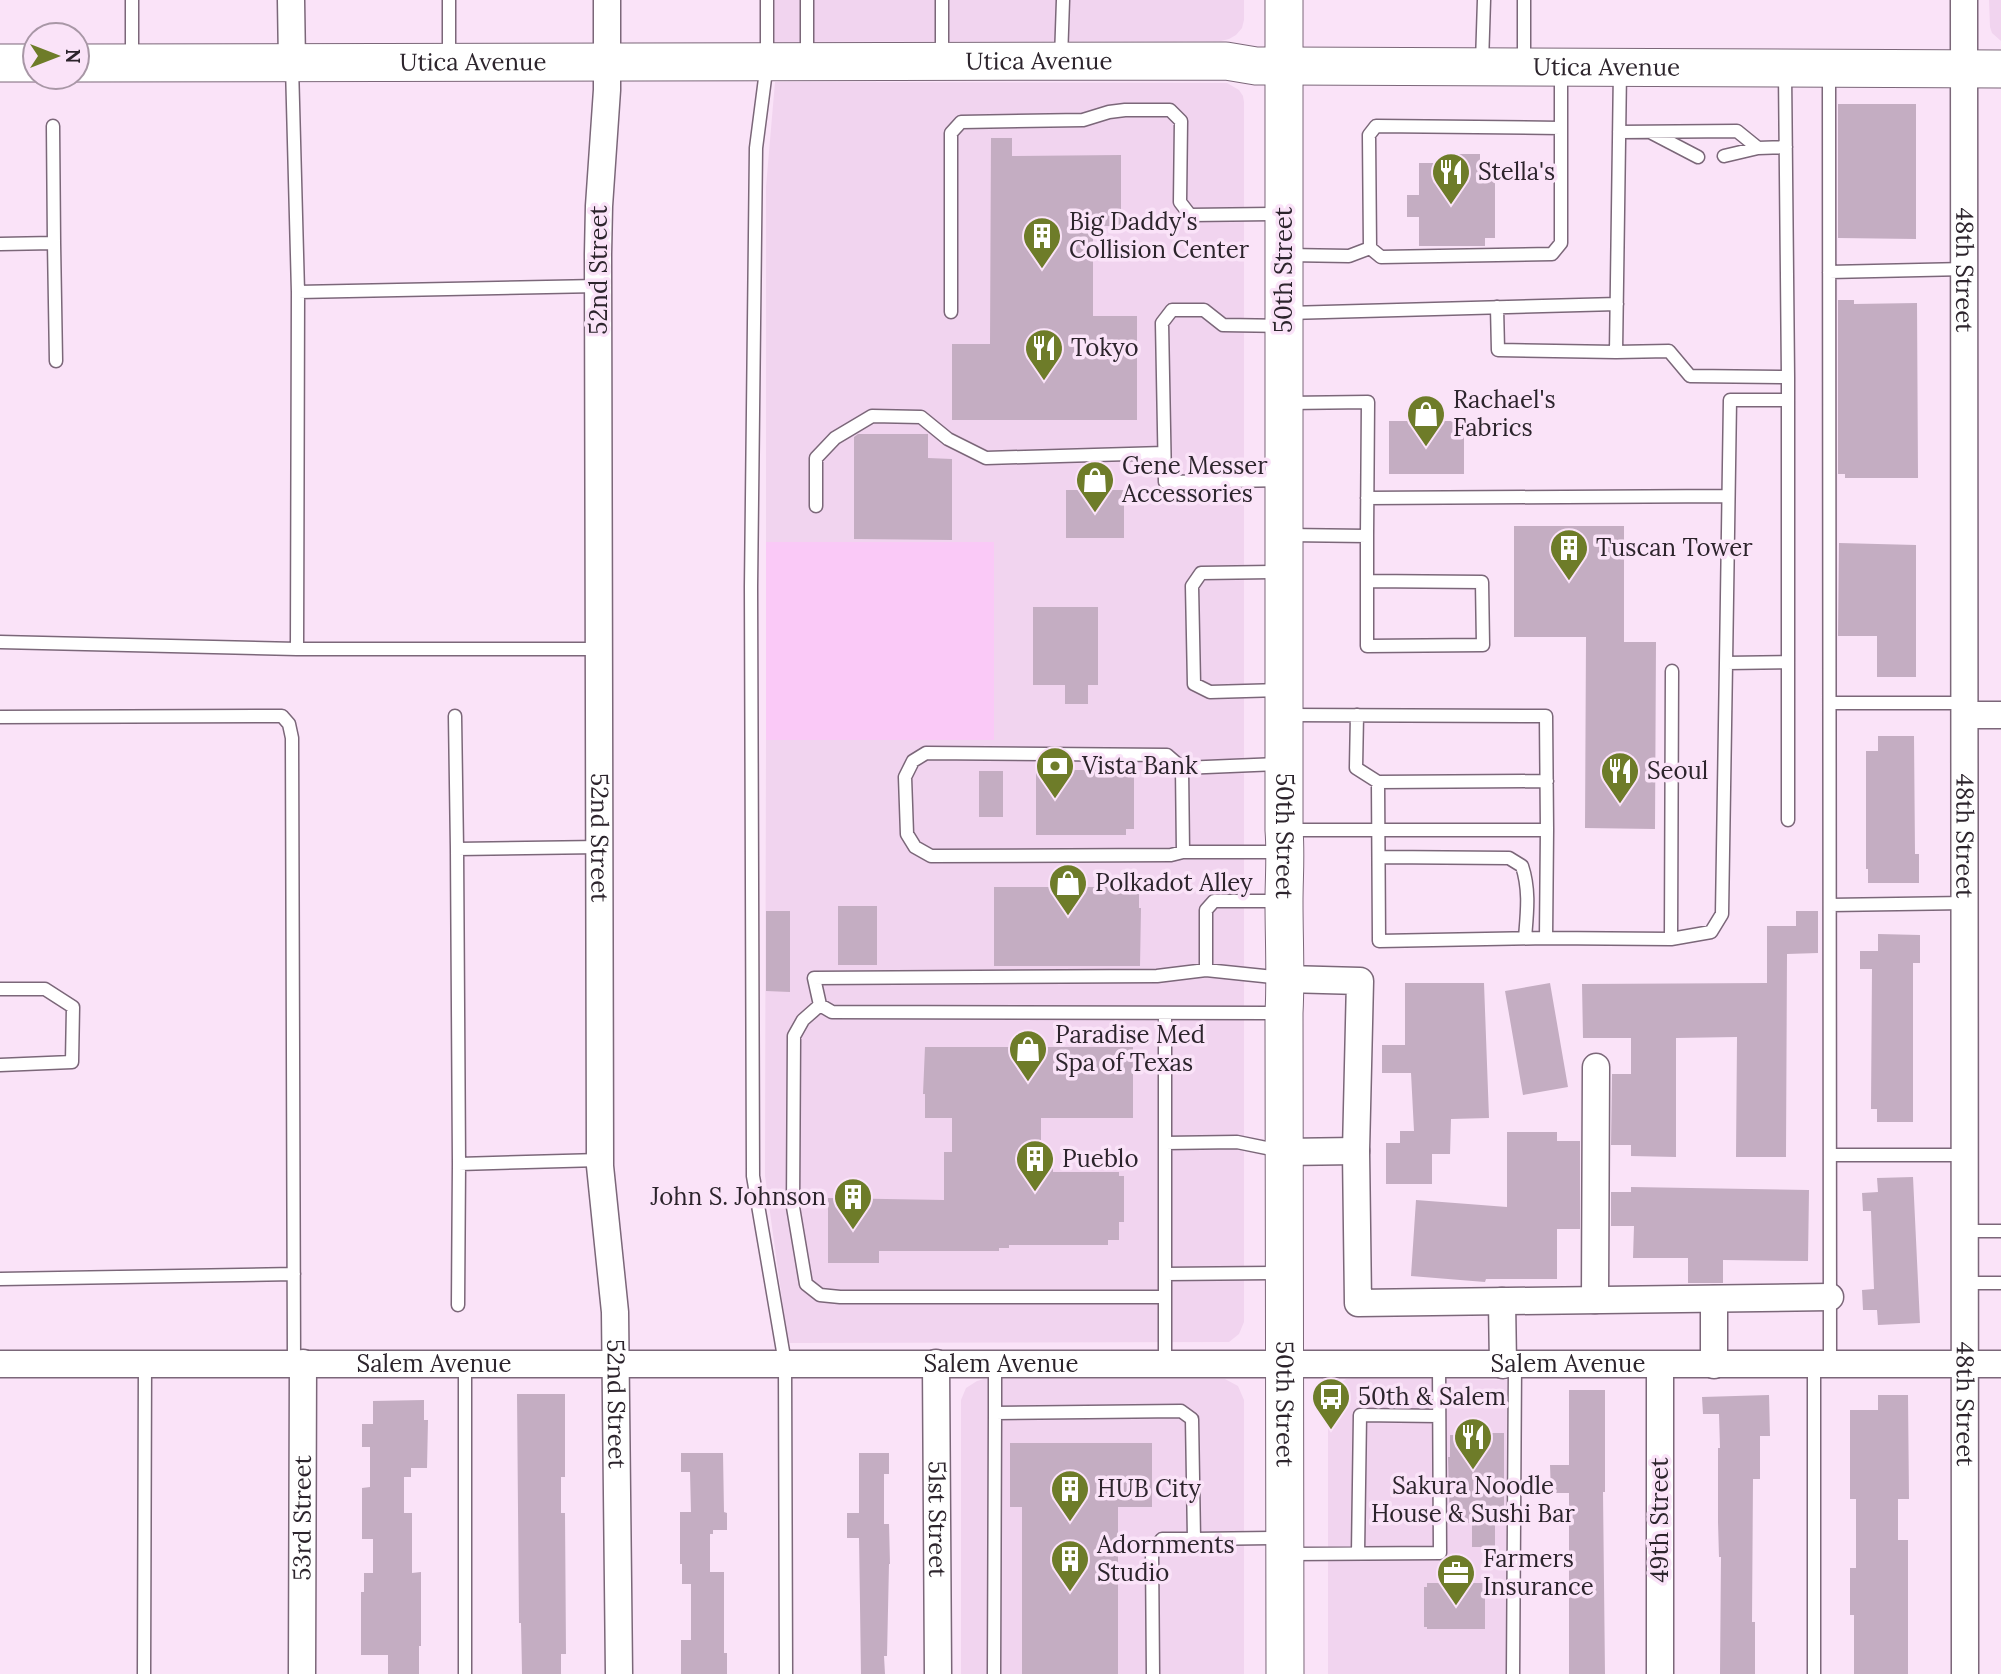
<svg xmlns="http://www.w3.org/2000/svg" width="2001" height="1674" viewBox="0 0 2001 1674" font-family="Lora,serif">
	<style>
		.built { fill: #f1d4ef }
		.green { fill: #fac9f7 }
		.building { fill: #c4adc2 }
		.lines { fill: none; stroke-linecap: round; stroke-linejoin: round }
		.lane-casing { stroke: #7b6779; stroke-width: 15 }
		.street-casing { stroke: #7b6779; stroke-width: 29 }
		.secondary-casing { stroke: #7b6779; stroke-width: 39 }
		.lane { stroke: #fff; stroke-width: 12 }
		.street { stroke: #fff; stroke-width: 26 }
		.secondary { stroke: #fff; stroke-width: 37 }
		.labels { text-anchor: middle; stroke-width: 7; stroke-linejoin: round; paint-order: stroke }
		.street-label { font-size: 24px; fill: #2c242c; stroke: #fae3f8 }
		.poi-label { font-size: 24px; fill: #2c242c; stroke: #fae3f8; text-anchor: start }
	</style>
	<rect width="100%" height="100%" fill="#fae3f8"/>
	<path class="built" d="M775,0H1244V20L1242,28L1236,35L1229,39L1221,41L775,42Z
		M1989,0H2001V41L1992,33L1990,27Z
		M775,82L1227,83L1239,90L1243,96L1244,102V1322L1239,1334L1229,1342L788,1343L765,1176L766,740H993V542H766V187Z
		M1353,1378L1507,1380L1506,1674H1328V1404L1329,1396L1337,1385L1346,1379Z
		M984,1379H1225L1238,1386L1244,1400V1674H961V1400L966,1388L977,1381Z"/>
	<path class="green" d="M766,542H994V740H766Z"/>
	<path class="building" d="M1838,104H1916V239L1838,238Z
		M991,138H1012V156L1121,155V226H1093V316H1137V420H952V344H990Z
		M1449,154H1480V163H1485V171H1495V238H1485V246H1419V217H1407V195H1419V163H1449Z
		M1838,300H1854V304L1917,303L1918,478H1845V474H1838Z
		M1389,421H1464V474H1389Z
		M858,434H928V458L952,459V540L854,539V437Z
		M1066,490H1124V538H1066Z
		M1514,526H1624V642H1656L1655,829L1585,828L1586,637H1514Z
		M1839,543L1916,545V677H1877V636H1838Z
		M1033,607H1098V685H1088V704H1065V685H1033Z
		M1878,736H1914L1915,854H1919V883H1868V869H1866V751H1878Z
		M1036,770H1134V829H1126V835H1036Z
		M979,771H1003V817H979Z
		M994,887H1139V908H1141L1140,966H994Z
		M838,906H877V965H838Z
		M766,911H790V992L766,991Z
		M1796,911H1818V953L1787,954L1786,1157H1736L1737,1037L1676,1038V1157L1631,1156V1145H1611L1612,1074H1631V1038H1583L1582,984L1767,983V926H1796Z
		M1878,934L1920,935V963H1913V1122H1877V1109H1871L1872,969H1860V951H1878Z
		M1405,983H1484L1489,1118L1451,1119L1450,1154H1432V1184H1386V1143H1400V1131H1414L1411,1073H1382V1045H1405Z
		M1550,983L1568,1087L1523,1095L1505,991Z
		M925,1047H1133V1118H1041V1152H1053V1172H1119V1176H1124V1222H1119V1240H1108V1245H1009V1248H999V1251H879V1263H828V1198L944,1200V1152H952V1118H925V1094H923Z
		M1507,1132H1557V1141H1580V1229H1557V1279H1486L1485,1282L1411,1276L1416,1200L1507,1207Z
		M1913,1177L1920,1323L1878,1325L1877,1310H1863L1862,1290L1874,1289L1871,1211H1863L1862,1193L1878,1192L1877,1178Z
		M1631,1187L1809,1190L1808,1261L1723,1260V1283H1688V1258H1633L1634,1226H1611V1192H1631Z
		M1569,1390H1605V1492H1603L1605,1674H1569V1493H1551L1550,1465H1569Z
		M517,1394H565V1477H561V1513H565L566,1654H561V1674H522L521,1623H519Z
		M1769,1395L1770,1436H1760V1479H1753L1752,1622H1755V1674H1720L1721,1557H1719L1718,1522V1448H1720L1719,1414H1703L1702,1397Z
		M1878,1395H1908L1909,1499H1898V1540H1908V1674H1854V1615H1850V1568H1856V1499H1850V1410H1878Z
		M424,1400V1420H428L427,1468H411V1477H404V1513H412V1573L421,1572V1646H419V1674H388V1655H361V1592H364V1573H373V1539H362V1488L370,1487V1447H362V1424H373V1401Z
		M1483,1433H1504V1523H1495V1547H1472V1523H1450L1448,1457H1450V1435H1483Z
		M1010,1443H1152V1507H1118V1674H1022V1507H1010Z
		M681,1453H723L724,1512L727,1513V1530H713V1534H710V1572H724V1653H727V1674H681V1640H691V1584H682V1564H680V1512H691L690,1472H681Z
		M859,1453H889V1474H884V1524H889L890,1564H889L887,1656H884L885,1674H861L859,1538H847V1513H859Z
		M1427,1583H1485V1629H1427V1627H1424V1587H1427Z"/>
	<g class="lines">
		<defs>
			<path id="lane" d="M449,0V59
				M767,0V63L756,148L751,587L753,1176L785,1363L786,1674
				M807,0V59
				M1524,0V63
				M132,59V0
				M942,59V0
				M1061,59L1063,0
				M1482,63L1484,0
				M292,66L298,292L598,286
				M1620,70L1616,352L1669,351L1690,376L1788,377
				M1561,71V243L1552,254L1381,257L1370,248L1369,135L1376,126L1561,128
				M1785,72L1788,377V820
				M1829,72L1830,1365
				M53,126L54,243
				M1619,132L1737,131L1758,148L1786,147
				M1652,133L1698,157
				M1724,156L1758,148
				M0,244L54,243L56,361
				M1288,255L1349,256L1370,248
				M1829,272L1965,269
				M298,292L297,649H599
				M1497,307L1498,350L1616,352
				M951,312V133L961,122L1083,120L1109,112L1125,110H1170L1181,121L1180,202L1190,215L1280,214
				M1288,313L1617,304
				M1788,400H1730L1726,663L1788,662
				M1280,480L1165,482L1162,323L1172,310H1204L1223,325L1281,326
				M1367,498L1728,496
				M816,506V458L835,438L872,416L921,417L948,439L986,458L1164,453
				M1288,535L1367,536L1368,402L1288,403
				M1367,536V646L1483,645L1482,582L1367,581
				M1280,572L1201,573L1192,586L1194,684L1210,692L1283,690
				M0,642L297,649
				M1672,671L1671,939L1711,932L1722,914L1726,663
				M1830,703H1965
				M1288,715L1546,716L1547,830H1289
				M1357,715L1356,768L1378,782L1379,941L1546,938
				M455,716L457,849
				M0,717L282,716L289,724L292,738L294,1364
				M1182,768L1167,755L926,753L913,761L905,777L907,834L915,847L931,856L1171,855L1183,852
				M1378,782L1547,781
				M1547,830L1546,938L1671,939
				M600,847L457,849L459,1164L600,1160
				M1280,852H1183L1182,768L1281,764
				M1380,857L1509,858L1522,866C1530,890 1527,913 1525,938
				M1281,901H1214L1206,910V970L1283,978
				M1830,905L1965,903
				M1206,970L1157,976L814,978L820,1005L832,1012L1280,1013
				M0,989H45L73,1007L72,1062L0,1065
				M820,1005L803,1020L794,1036L793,1207L806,1284L820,1295L840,1297H1165V1364
				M1165,1013V1297
				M1165,1143L1237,1142L1281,1151
				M1830,1155H1965
				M1965,1231H2001
				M1165,1274L1281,1273
				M0,1279L294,1274
				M1965,1283H2001
				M458,1305L459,1164
				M465,1363V1674
				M995,1363V1413L1181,1411L1192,1419L1194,1539L1281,1538
				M1814,1365V1674
				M1358,1553L1360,1415L1439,1416
				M1289,1554L1440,1553L1439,1365
				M144,1674L145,1364
				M994,1674L995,1413
				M1153,1674L1152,1551L1162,1539H1194
				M1513,1674L1515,1365"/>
			<g id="street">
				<path d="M291,0L292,63"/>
				<path id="s1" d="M607,0V90L599,206L598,254L600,1166L615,1312L619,1674"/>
				<path id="s2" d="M1964,0L1965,1674"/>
				<path d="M1965,715H2001"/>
				<path d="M1286,979L1360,981L1356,1151L1358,1303L1830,1297"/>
				<path d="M1284,1152L1356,1151"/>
				<path d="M1714,1299V1365"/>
				<path d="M1595,1300L1596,1067"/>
				<path d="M1502,1301L1503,1365"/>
				<path id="s3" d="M936,1363L938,1674"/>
				<path id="s4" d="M0,1364H2001"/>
				<path d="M1660,1365V1674"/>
				<path id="s5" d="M302,1674L303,1363"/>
			</g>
			<g id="secondary">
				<path id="s6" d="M1284,0V830C1286,855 1284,878 1284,902C1284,940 1286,976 1284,1013L1285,1674"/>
				<path d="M0,63H35"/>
				<path id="s7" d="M77,63L1226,61L1256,66H1284L2001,69"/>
			</g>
		</defs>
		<use href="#lane" class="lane-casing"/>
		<use href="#street" class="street-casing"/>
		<use href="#secondary" class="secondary-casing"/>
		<use href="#lane" class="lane"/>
		<use href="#street" class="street"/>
		<use href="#secondary" class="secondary"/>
	</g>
	<defs>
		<symbol id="restaurant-pin" viewBox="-11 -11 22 30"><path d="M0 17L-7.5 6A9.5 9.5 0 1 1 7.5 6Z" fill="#6e7c29" stroke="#fae3f8"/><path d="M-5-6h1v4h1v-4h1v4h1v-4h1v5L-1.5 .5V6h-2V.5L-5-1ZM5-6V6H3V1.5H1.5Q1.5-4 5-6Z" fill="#fff"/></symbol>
		<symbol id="building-pin" viewBox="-11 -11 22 30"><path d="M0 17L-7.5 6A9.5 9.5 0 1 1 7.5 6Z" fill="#6e7c29" stroke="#fae3f8"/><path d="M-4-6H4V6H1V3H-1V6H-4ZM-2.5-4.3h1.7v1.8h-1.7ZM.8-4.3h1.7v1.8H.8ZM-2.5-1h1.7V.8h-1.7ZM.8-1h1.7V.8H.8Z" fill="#fff"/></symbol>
		<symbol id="shop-pin" viewBox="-11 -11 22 30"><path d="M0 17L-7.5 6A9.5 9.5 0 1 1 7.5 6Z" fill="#6e7c29" stroke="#fae3f8"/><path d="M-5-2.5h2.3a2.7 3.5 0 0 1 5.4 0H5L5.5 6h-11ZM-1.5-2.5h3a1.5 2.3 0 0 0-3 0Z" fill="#fff"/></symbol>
		<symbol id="bank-pin" viewBox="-11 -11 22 30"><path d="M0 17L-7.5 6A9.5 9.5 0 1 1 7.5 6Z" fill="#6e7c29" stroke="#fae3f8"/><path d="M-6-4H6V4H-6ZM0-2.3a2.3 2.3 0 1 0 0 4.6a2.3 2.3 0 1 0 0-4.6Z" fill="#fff"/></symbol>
		<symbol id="bus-pin" viewBox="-11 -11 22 30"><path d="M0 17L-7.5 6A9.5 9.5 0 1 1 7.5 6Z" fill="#6e7c29" stroke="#fae3f8"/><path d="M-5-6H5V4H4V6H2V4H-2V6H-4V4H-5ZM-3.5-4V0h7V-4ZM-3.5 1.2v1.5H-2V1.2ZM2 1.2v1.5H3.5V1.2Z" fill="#fff"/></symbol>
		<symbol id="office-pin" viewBox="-11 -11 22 30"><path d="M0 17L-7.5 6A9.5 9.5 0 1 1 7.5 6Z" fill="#6e7c29" stroke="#fae3f8"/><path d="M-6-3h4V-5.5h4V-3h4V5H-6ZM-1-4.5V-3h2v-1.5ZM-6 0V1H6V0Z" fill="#fff"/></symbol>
	</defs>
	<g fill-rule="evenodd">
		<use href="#restaurant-pin" x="1429" y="150" width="44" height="60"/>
		<use href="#building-pin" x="1020" y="214" width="44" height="60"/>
		<use href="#restaurant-pin" x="1022" y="326" width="44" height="60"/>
		<use href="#shop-pin" x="1404" y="392" width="44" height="60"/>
		<use href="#shop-pin" x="1073" y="458" width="44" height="60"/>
		<use href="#building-pin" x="1547" y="526" width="44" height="60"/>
		<use href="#bank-pin" x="1033" y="744" width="44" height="60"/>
		<use href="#restaurant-pin" x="1598" y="749" width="44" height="60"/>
		<use href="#shop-pin" x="1046" y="861" width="44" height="60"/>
		<use href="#shop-pin" x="1006" y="1027" width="44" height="60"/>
		<use href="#building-pin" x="1013" y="1137" width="44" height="60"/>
		<use href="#building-pin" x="831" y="1175" width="44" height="60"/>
		<use href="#bus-pin" x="1309" y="1375" width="44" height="60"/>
		<use href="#restaurant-pin" x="1451" y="1415" width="44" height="60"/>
		<use href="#building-pin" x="1048" y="1467" width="44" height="60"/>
		<use href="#building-pin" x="1048" y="1537" width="44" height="60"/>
		<use href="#office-pin" x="1434" y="1551" width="44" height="60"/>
	</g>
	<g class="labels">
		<g class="street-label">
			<text dy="8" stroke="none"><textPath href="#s7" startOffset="962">Utica Avenue</textPath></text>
			<text dy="8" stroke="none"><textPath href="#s7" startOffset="396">Utica Avenue</textPath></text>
			<text dy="8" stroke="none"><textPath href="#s7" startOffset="1530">Utica Avenue</textPath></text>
			<text transform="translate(599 270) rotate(-90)" y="8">52nd Street</text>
			<text transform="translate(1284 270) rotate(-90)" y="8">50th Street</text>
			<text dy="8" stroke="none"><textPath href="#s2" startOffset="270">48th Street</textPath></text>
			<text dy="8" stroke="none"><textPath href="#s1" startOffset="838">52nd Street</textPath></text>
			<text dy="8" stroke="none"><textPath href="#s6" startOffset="836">50th Street</textPath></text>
			<text dy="8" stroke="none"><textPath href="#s2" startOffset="836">48th Street</textPath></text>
			<text dy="8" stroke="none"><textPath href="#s4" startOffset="434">Salem Avenue</textPath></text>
			<text dy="8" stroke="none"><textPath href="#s4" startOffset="1001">Salem Avenue</textPath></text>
			<text dy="8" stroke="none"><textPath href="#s4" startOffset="1568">Salem Avenue</textPath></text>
			<text dy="8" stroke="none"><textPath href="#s1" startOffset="1405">52nd Street</textPath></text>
			<text dy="8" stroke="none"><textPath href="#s6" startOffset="1404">50th Street</textPath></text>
			<text dy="8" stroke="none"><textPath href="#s2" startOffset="1404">48th Street</textPath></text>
			<text dy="8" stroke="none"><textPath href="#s3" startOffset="156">51st Street</textPath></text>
			<text dy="8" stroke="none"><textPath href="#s5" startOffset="156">53rd Street</textPath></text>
			<text transform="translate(1660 1520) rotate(-90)" y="8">49th Street</text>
		</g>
		<g class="poi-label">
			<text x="1478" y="180">Stella's</text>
			<text x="1069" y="230">Big Daddy's<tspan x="1069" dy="28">Collision Center</tspan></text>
			<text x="1071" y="356">Tokyo</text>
			<text x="1453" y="408">Rachael's<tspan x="1453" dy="28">Fabrics</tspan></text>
			<text x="1122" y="474">Gene Messer<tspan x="1122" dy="28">Accessories</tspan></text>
			<text x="1596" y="556">Tuscan Tower</text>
			<text x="1082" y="774">Vista Bank</text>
			<text x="1647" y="779">Seoul</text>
			<text x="1095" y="891">Polkadot Alley</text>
			<text x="1055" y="1043">Paradise Med<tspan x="1055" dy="28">Spa of Texas</tspan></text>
			<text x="1062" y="1167">Pueblo</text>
			<text x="826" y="1205" text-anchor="end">John S. Johnson</text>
			<text x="1358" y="1405">50th &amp; Salem</text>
			<text x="1473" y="1494" text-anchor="middle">Sakura Noodle<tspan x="1473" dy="28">House &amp; Sushi Bar</tspan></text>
			<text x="1097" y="1497">HUB City</text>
			<text x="1097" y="1553">Adornments<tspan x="1097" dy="28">Studio</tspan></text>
			<text x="1483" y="1567">Farmers<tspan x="1483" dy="28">Insurance</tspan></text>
		</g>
	</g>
	<g transform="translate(56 56) rotate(90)"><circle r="33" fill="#fae3f8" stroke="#a897a6" stroke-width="2"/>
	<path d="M0-5L12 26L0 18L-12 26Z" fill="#6e7c29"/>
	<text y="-10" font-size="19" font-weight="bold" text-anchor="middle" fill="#2c242c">N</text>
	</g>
</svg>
